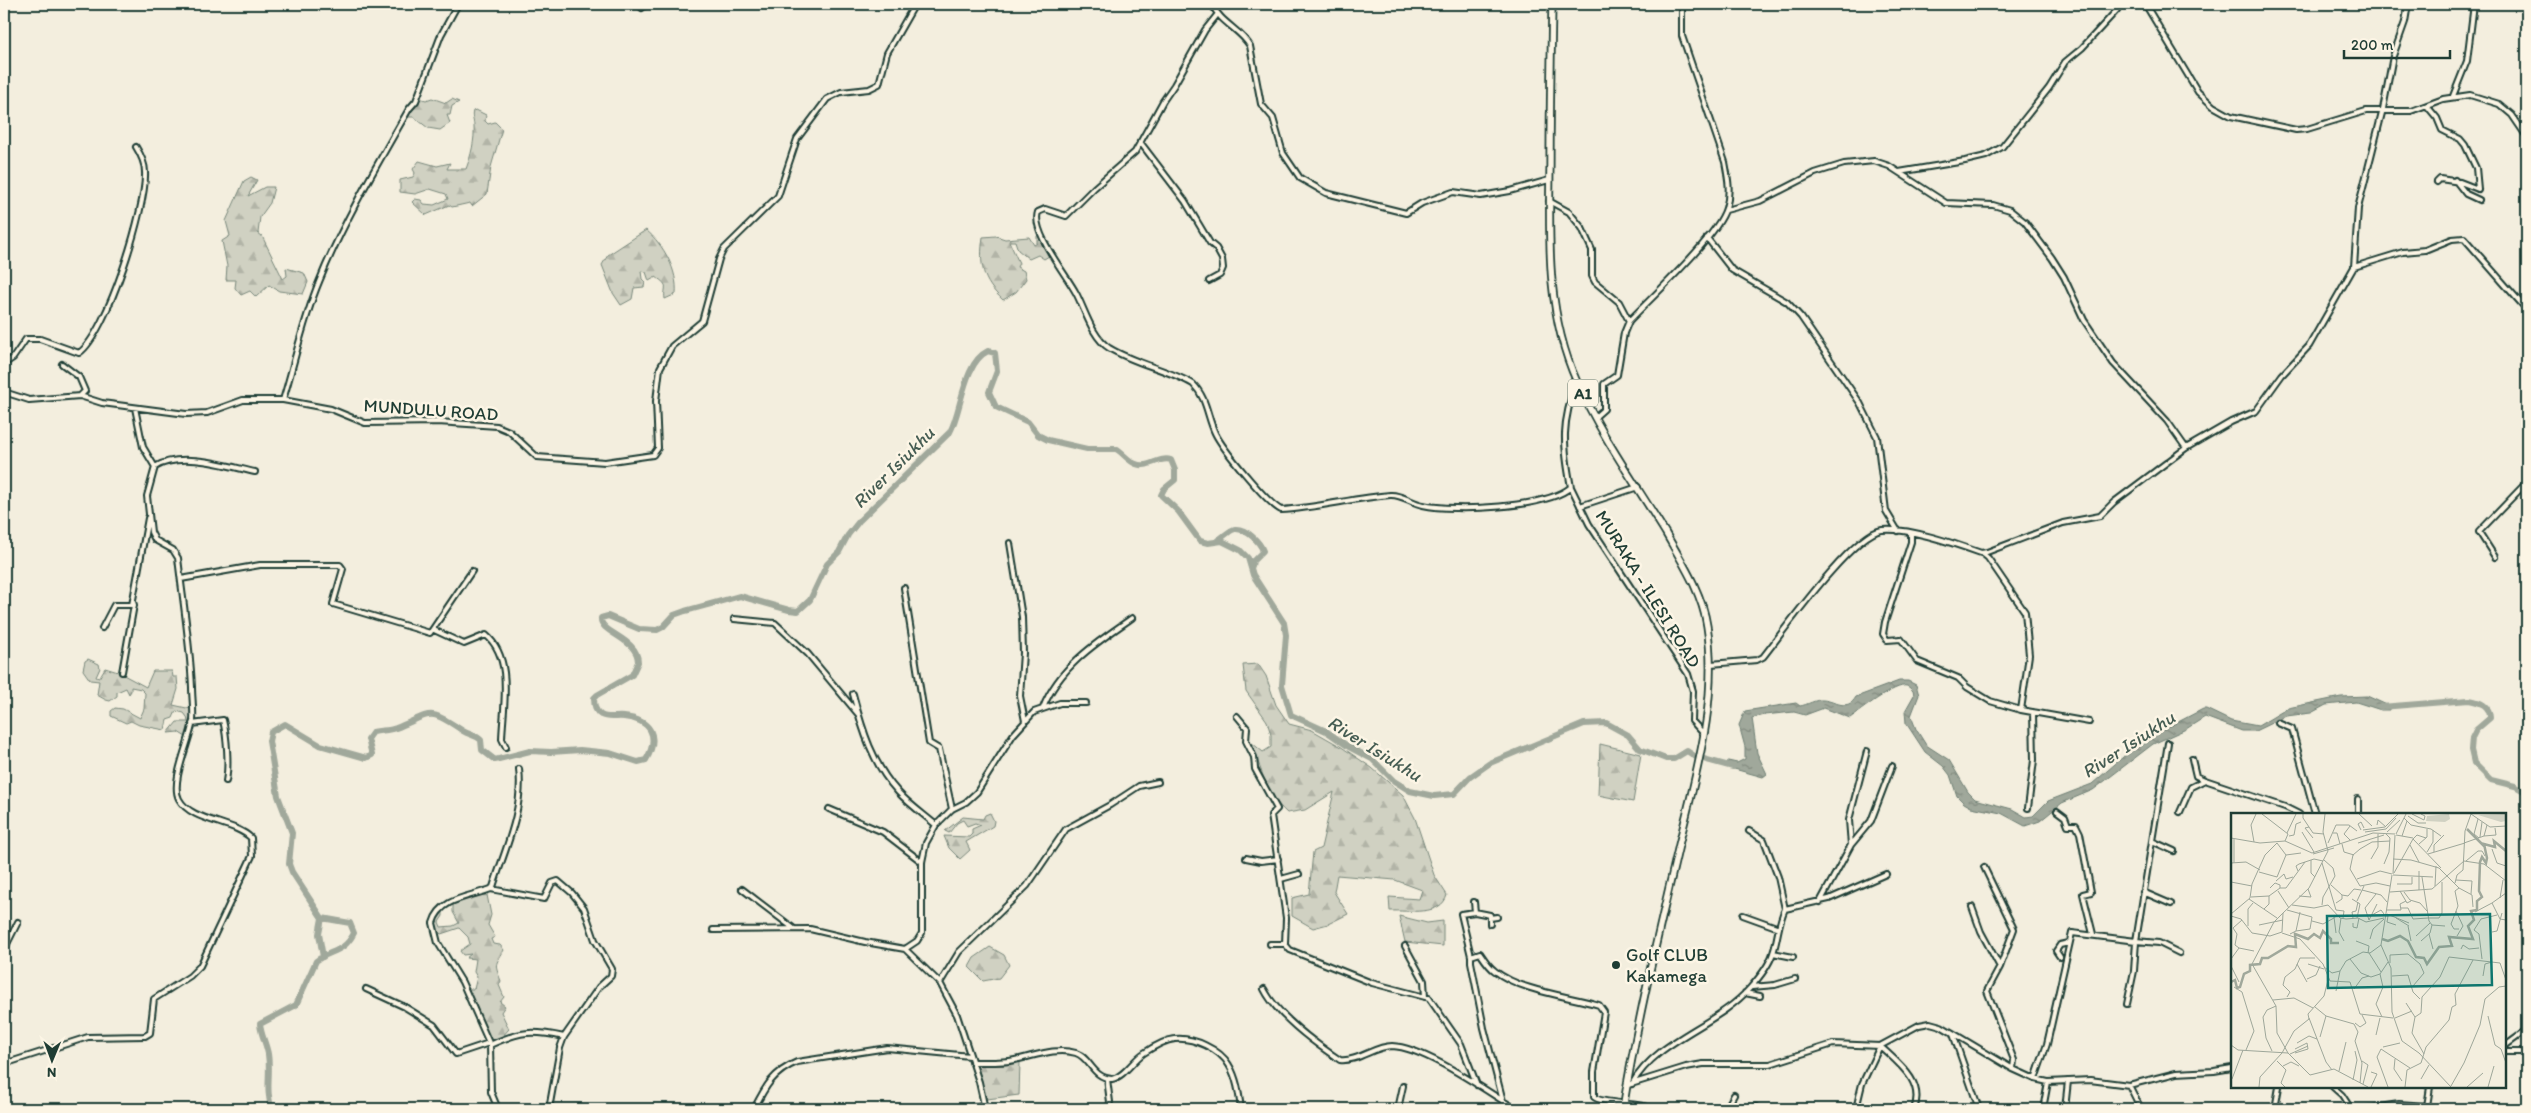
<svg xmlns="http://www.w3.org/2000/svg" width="2531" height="1113" viewBox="0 0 2531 1113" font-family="Itim,sans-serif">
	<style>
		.forest { fill: url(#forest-firs); stroke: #78877b }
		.water { fill: url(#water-ripples); stroke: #6c7d72 }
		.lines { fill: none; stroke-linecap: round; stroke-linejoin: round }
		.river { stroke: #a0a89b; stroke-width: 6 }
		.minor-casing { stroke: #1f3d34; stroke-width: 8 }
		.highway-casing { stroke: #1f3d34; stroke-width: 9 }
		.minor { stroke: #fcf5e5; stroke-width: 4 }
		.highway { stroke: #fcf5e5; stroke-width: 5.5 }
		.poi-dot { fill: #1f3d34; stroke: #fcf5e5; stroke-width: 2 }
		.labels { text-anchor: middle; stroke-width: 5; stroke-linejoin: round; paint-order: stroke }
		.shield { fill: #fcf5e5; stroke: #617469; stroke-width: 1 }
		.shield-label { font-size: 16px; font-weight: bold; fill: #1f3d34 }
		.street-label { font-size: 18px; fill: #1f3d34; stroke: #fcf5e5 }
		.poi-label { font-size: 18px; fill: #1f3d34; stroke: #fcf5e5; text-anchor: start }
		.water-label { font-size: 19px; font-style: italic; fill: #465d53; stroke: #fcf5e5 }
		.inset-river { fill: none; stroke: #a0a89b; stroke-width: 2.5 }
		.inset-road { fill: none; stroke: #9ea79a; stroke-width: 1 }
		.view { fill: #0f766e; fill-opacity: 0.15; stroke: #0f766e; stroke-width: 2.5 }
		.inset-edge { fill: none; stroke: #1f3d34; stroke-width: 2.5 }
	</style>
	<defs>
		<pattern id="forest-firs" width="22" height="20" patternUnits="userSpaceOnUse" patternTransform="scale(1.25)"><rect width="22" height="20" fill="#d0d1c2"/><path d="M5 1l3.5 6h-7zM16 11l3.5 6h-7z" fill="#b2b4a7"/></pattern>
		<pattern id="water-ripples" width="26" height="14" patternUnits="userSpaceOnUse" patternTransform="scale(1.25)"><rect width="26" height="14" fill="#a0a89b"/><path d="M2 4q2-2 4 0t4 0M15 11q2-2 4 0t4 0" fill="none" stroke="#828a7f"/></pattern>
	</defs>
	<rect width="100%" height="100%" fill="#f3eede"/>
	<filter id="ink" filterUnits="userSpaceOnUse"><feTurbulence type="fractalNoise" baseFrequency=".02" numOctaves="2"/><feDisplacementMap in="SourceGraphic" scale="10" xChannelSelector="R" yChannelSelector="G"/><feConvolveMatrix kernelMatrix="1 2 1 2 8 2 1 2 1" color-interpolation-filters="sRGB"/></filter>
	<g filter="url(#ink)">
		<path class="forest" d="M419,98L426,100L432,98L446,103L452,99L459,102L452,106L450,115H447L450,123L440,130L428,128L414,117H408Z
			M476,110L486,115L485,121L488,124L495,122L502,129L491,167L487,194L472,206L470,203L452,207L449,205L426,215L412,202L415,199L421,200L424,204L434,205L448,199L446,194L430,189L415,194L400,192V180L413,177L415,173L413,169L419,161L437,166L450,163L447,169H466C471,156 475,140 474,126C474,120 471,117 473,111Z
			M251,177L257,180L248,196L265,187H274L270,203L260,217L258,233L262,236L283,279L287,276L286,268L304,273L308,282L303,294L279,291L269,285L256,297L250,291L241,295L235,288L236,280H226L227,266L222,241L230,236L226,221L244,181Z
			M646,230C664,245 678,271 676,294L665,299C663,286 671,287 656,277L649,281L646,272L641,271L642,279L645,282L644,287L634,288L632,299L621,305L613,293L602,265L608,255Z
			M1039,235L1049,256L1044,259L1038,255L1029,259L1018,250L1015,241H1009L1019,263L1017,267L1024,271L1026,279L1016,292L1003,300C982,281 979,264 983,237L996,236L1005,239L1029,237L1034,245L1037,243V236Z
			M88,659L99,664L100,668L96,677L99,678L105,668L118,672L146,687L153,671H172L173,677H177L178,689L173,705L191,709L190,728L186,737L178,732L168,733L177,722H188L187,717L184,713L176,711L173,718L167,720L165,730L139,725L131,721L126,723L111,716V711L115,708L123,709L140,718L144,709L145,693L141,689L131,687V691L129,694L126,688L117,692V696L110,701L106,700L97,695L99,681L90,680L83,670L85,661Z
			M1258,664L1266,676L1276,705L1289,724L1312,730L1340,746L1372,768L1403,795L1415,818L1434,875L1447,895C1441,917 1408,910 1390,911L1389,897L1419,899L1422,890L1395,880L1337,875L1334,892L1348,914L1328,924L1313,928L1292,916V898L1309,894L1313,852L1321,848L1334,792L1305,810L1287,813C1267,796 1260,767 1252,743L1263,752L1271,747V735L1267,721L1246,691L1243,665Z
			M1600,744L1641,754L1633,802L1598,795Z
			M990,813L994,821L993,826L966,842L970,850L960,859L949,848L944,836L969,837L972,834V829L981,825L975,823L967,826L963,820L957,823L949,833L945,831L963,817L983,819L985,815Z
			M474,894L487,895L491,915L488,925L495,937L491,939L493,944L500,945L504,950C495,966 494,963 501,981L499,985L504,997L500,1002L505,1006L501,1012L509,1029L500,1039L490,1040L487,1036L467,989H474L477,977L474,972L476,959L466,958L471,954L463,955L460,951L470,944L468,937L459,928L441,934L436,930V921L443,911V916L439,922L441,927L453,926L459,923L453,912V904Z
			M1399,916L1427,923L1443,921V946L1405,942Z
			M990,947L1004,955L1009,965L999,978L983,981L969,967L974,958Z
			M1020,1062L1019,1095L987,1099L976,1064Z"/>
		<path class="water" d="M1899,681H1908L1916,685L1919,695L1911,716L1916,729L1926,745L1949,760L1968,792L1975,799L2012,809L2026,817L2033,816L2048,801L2092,784L2130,751L2157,733L2203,709H2206L2231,721L2258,726L2288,708L2341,697L2367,696L2389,706V710H2381L2356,702L2326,705L2311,713L2286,716L2255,731H2242L2205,717L2186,729L2153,744L2093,790L2062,803L2040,821L2025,826L2001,813L1971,807L1964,803L1957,796L1950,775L1943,766L1925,752L1906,723L1905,711L1914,695L1913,691C1911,689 1909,687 1907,686C1895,683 1860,711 1850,718L1824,708L1805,715L1794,712L1764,715L1752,718L1757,753L1767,774L1763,777L1727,767L1728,761L1737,763L1745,759V747L1739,725L1745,711L1796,703L1800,706C1807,705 1816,699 1823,700C1836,701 1847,712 1856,697Z"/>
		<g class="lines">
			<path class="river" d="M1218,540C1224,537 1229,530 1235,529C1246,528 1260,542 1263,551L1253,561L1252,566
				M2381,707L2469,700C2480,702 2490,705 2490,718L2476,730L2472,738L2471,750L2474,763L2491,780L2515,786L2527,793
				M322,918L319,934L323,957
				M272,1109C265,1091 271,1074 268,1054C266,1043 261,1035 260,1024L296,1005L316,961C330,950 344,953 354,933L350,923L322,918L292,872L289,864L292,833L278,796L269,741L271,732L285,724L320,745L366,758L372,755L368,739L373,732C381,730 388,731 396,728C433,713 428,707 463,731C469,735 476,735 481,740L482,750L495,760L530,751L551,752L580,750L610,753L638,762L646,760C660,736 651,720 624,717C616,716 608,719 601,715C595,712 594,705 594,698L597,695L632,675L638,662C638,638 599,633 601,618L608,616L639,629L657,630L663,627L674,615L685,611L740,596L789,610L798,611L810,600L827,564L839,552L848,535L860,520L950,432C962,410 963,363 988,351L995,353L997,371L989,392L996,407L1028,422L1038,435L1048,440L1087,449H1116C1123,453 1128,461 1136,464C1148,469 1159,456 1171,460L1175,470V480L1164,489L1161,495L1178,511L1200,541L1208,543L1222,541L1240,550L1248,558L1253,575L1284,623L1286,635L1282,685L1291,715L1326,731L1349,747L1372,759L1394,781L1410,791L1434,796L1454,794L1470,777L1490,763L1584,724L1606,723L1628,735L1640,749L1666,759H1674L1687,751L1696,757L1733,767"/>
			<defs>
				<path id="minor" d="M639,4L642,8L646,4
					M1212,4C1220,23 1240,29 1250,46L1261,104L1273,118L1283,153L1300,178L1326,193L1406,213L1422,203L1453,192L1481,196L1510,191L1549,180
					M2145,4L2198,92L2213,106L2231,116L2296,130L2307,129L2366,111H2411L2443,99L2470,95L2499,104L2512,115L2527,137
					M1217,15L1205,30L1174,85L1163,101L1135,152L1094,188L1066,216L1045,209L1038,212C1031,232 1066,274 1076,293C1085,310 1092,337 1109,348C1135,364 1167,369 1193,384C1207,398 1207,416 1215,433C1222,448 1267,503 1281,510C1317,508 1354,498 1390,495C1401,494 1412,503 1423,505C1454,512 1547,508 1571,487C1563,445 1561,422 1577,382
					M2453,96L2467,61L2474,4
					M2427,106L2437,118L2442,130L2460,139L2465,145L2476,168L2478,189
					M1140,142L1185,201L1210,243L1216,248L1222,259L1223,268L1220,275L1209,281
					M1899,172L1965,161L1986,156L2002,147L2049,88L2065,62L2082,48L2117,10L2120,4
					M2455,180L2466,194L2479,200
					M2437,182L2440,179L2460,182L2478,189
					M1549,201L1569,212L1582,228L1592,250V276L1595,282L1619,302L1629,321
					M1726,210L1760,201L1815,173L1844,164L1874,161L1889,166L1946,203L1993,205L2010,210L2025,222L2052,258L2064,277L2084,320L2113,363L2167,421L2186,448
					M1707,238L1732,270L1787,302L1801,317L1860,403L1877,437L1886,511L1898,531
					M2354,267L2403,252L2425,250L2452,239L2464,238L2527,310
					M4,364L13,358L26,339H40L79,353C107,334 147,206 145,172C145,163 141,155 136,147
					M62,364L79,377L85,391L80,396
					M4,392L29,400L80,396L102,403L186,414L207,413L243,400H283L331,409L365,423L438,422L497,426L509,431L537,457L605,462L653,455L658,448L656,401L660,368L672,346L702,321L719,259L724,249L778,196L797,139L827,99L841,92L869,89L879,84L887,53L915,4
					M283,400C295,361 303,320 319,282C343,222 377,165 409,109L416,101L441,35L458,4
					M1595,417L1604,409V384L1617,375L1624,333L1629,321C1652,297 1718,236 1726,208C1731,192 1728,178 1725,162L1682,36V4
					M155,467C181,451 227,466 255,472
					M1571,487L1589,524L1688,674L1693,691L1692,721L1703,733
					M1580,506L1638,487
					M1911,534V542L1885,622L1883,634L1887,640L1901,639L1917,661L1958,678L1967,687L1990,701L2021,710L2089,722
					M1010,543L1022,617L1023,653L1020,696L1025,721
					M1982,553L1988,558L2025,612L2029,655L2021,710
					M2495,557L2479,532L2527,482
					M181,579L260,565H340L343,569L333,604L430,633L472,571
					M904,588L929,743L939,749L952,809
					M734,619L775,623L808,654L858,714
					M102,628L114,605H132L148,518
					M434,630L464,644L486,635C514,659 503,706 502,739L506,747
					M1711,664L1757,660L1763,657C1783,632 1852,534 1882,530C1908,527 1956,544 1981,553L1987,552L2063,523L2100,516L2114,502L2186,448L2231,422L2256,411L2282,375L2309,346L2354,267L2358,208L2383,109L2393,56L2405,22L2408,4
					M122,672L134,605L133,602
					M853,694C862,729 873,765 898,792C909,804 923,814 936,825
					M1043,708C1059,667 1097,642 1132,618
					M1237,716L1247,728L1246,741L1254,757L1255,769L1277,809L1271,815L1286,918L1285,944
					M2278,723L2292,729L2315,814
					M192,724L223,720C227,737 229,765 226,781
					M2192,759L2196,776L2205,780
					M2028,808L2034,760L2033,712
					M829,809L883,832L922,862
					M2057,811L2065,817L2068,825H2076L2080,833L2091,892L2083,894L2093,934
					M2180,812L2191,787L2205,780L2285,807L2299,814
					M2358,814V799
					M1749,831L1764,840L1778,877L1785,909
					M2152,841L2168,743
					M1851,845L1871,821L1892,766
					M2174,851L2152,841L2136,941L2159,943L2179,953
					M1246,858L1261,861L1278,859
					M1984,867L2014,929L2000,967L1987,991L2014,1060L2013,1069
					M1281,879L1299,874
					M491,889L544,899L552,883L558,881L572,893L584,908L595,940L612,969L611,976L599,987L564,1037L560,1048L549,1109
					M742,889L793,928
					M2143,892L2171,904
					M1474,902L1475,912
					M1820,902L1851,845L1849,820L1867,751
					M1972,907L1981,932L2000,967
					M1743,915L1779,928
					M1490,918L1497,917
					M713,930L810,929L865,942L905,949L940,983L957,1015L979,1082L985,1109
					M1270,944H1285L1290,950L1372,983L1429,998L1461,1044L1477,1085
					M1405,946L1424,981L1425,997
					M905,949L917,941L922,933V862L926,843L936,825L952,809L966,802L977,792L1013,735L1034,712L1060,703H1086
					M4,950L18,922
					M1773,953L1793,957
					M1471,956L1461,914L1475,912L1490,915V924
					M2060,957L2056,951L2060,945L2069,943
					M940,983L959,952L1027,886L1066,829L1110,805L1139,786L1158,782
					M1752,987L1775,985L1795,979
					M366,989L405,1007L434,1025L456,1054L489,1043
					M1264,989C1277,1015 1316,1044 1340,1060C1358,1062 1374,1046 1392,1046C1425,1047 1486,1091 1516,1109
					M1745,993L1760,996
					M1953,1034L1979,1109
					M490,1045C520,1031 532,1030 564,1037
					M2505,1046L2527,1030
					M2505,1052H2527
					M972,1062C986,1062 1001,1063 1015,1060C1035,1056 1055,1047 1076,1053C1091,1058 1091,1077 1112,1079C1124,1077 1133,1060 1144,1053C1153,1047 1165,1040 1175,1039C1193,1037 1220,1049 1229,1065C1237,1078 1239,1094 1241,1109
					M4,1064L88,1037L145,1036L150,1033L154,999L190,976L200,966L252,856L251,838C234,821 191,822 179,799C170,782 190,741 193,721C194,710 192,698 192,687C190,644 183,601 178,558L173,550L155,540L151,532L147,496L155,467L143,447L135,408
					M1107,1079L1110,1102L1108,1109
					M2035,1079L2047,1044L2072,933L2136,941L2134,971L2127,1004
					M1632,1084C1657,1039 1717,1026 1750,988C1759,978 1769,966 1773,953C1778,939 1778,923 1785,909L1829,899L1886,874
					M1628,1085L1686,1067L1703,1064H1770L1833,1044L1880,1046L1919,1025L1930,1023L1941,1026L2013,1069L2035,1079L2048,1082L2090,1080L2129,1085L2176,1073L2214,1071L2232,1068
					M2129,1085L2141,1109
					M2333,1087L2342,1095L2351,1109
					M1503,1101L1484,1028L1471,962V956L1480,953C1484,959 1489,967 1495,971C1520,991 1568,996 1599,1005L1604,1012L1594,1072V1097C1601,1104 1639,1102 1654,1109
					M1756,1107L1759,1109
					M498,1109L491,1092L490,1045L462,982L438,943L433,923C440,898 469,897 491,889L493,887C505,849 524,810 519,769
					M754,1109C765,1087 773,1072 797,1062L887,1048L970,1056
					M958,1109L984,1105
					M1398,1109L1403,1086
					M1726,1109L1734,1095
					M1856,1109L1862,1084L1880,1046C1898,1063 1925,1082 1914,1109
					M2043,1109L2048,1082
					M2065,1109L2068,1081
					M2275,1109L2279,1087
					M2366,1109L2399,1104L2427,1106L2430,1087"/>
				<path id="highway" d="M1552,4C1551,58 1550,112 1550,166C1549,239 1546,314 1577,382C1600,434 1635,483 1665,532C1682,562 1702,592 1707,626C1719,701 1695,777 1678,849C1658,935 1637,1022 1623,1109"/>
			</defs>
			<use href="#minor" class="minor-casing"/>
			<use href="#highway" class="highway-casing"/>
			<use href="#minor" class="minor"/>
			<use href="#highway" class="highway"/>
		</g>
	</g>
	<circle class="poi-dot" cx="1616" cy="965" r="5"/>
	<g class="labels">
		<rect class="shield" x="1568" y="379.5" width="30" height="27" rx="4"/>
		<g class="shield-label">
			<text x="1583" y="399">A1</text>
		</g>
		<g class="street-label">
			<text transform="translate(431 410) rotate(4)" y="6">MUNDULU ROAD</text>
			<text transform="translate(1648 589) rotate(58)" y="6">MURAKA - ILESI ROAD</text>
		</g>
		<g class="poi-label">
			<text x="1626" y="961">Golf CLUB<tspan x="1626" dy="21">Kakamega</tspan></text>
		</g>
		<g class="water-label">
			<text transform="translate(893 467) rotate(-45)" y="7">River Isiukhu</text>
			<text transform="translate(2128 744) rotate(-33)" y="7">River Isiukhu</text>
			<text transform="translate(1375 748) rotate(32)" y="7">River Isiukhu</text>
		</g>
	</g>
	<g transform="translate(2231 813)">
		<rect width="275" height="275" fill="#f3eede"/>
		<path d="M275,1V8L270,9L247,2Z" fill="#d0d1c2"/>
		<path d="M218,1L219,6L214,9L195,8L196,3Z" fill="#d0d1c2"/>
		<path class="inset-river" d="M236,16L254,34M151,126L157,128L169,123L177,128L185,144L193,145L196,151L208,134L221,133L218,124L242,126L237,113L243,107L240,98L246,97V88L251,84L248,78L249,49L251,44L255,50L256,45L253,31L264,34L263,28L275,38M0,169L4,167L6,175L9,174L13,161L19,158V152L29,151L31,145H37L57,133L65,134L64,121L77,126L83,121L89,125L92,118L100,126V130H108"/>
		<path class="inset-road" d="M31,1L57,21L54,28M72,1V5L82,20L93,21M128,1L141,13M181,1L193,7L194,3L190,1M240,1L259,14L275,13M177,3L187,10H195M173,5L180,12L200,16L210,23M247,6L243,21L248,25M146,12L147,7L155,14M78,14L74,15L82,25M130,17L127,11L130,9L133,15M132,17L154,14L167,1M71,19L83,39M134,19L155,16L165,5M156,19L169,7M56,20L65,1M102,20H106L109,31M165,21L175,1M165,22L182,25M58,23L63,22L65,11L70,9M171,23L176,8M253,23L265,22L264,15M249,24L251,9M0,25L29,30L54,28L81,40L142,20L164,21M182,26L210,55M182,26L186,22L195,25M119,27L113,21L119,13M159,28L141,29L129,36L122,42L119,56L129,73L145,70L159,73M23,29L20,12L25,1M46,30L55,42L70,40M97,30L105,12H118L126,18M127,30L153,22M233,30L253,23L256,12M111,31L113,39L123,42M188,31L196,24V16M179,32L188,49M261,36L266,50L275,53M196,39L202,29V17M203,39V32L213,22M82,41L103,35M197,41L234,30M140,46L147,34V21M162,46L180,47L208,55L228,75L241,82L242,94M80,47V60L84,64M235,48L247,38H251L254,43M0,50L15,49L29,57M3,50V26M91,50L105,97M153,51L158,39L159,25L155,21M67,58L65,53L68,51L83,46L92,48M188,58V77M28,59L46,64M163,60L182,26M162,61L164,22M161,62L150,132L160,155L161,199L171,228L188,240L220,274M162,62L202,64M46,64L55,42M191,64L198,108L201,112L214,113M126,66L149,58L161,61M225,67L241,68L240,81M45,68L53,61L55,66L62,64M0,69L21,73M224,70L226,62L232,57L234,18L240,1M166,71H181V64M100,72L111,82V86L105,90M204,73L205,53M39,75L44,70L49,72V75M228,75L224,78L227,93L220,111L223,116H228M131,77L150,82L156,89M47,78L58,95M169,78L176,90L180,88M159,79L201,76L233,48L253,51L275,68M173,79L179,87L189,90L196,98M275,80L261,90L269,106L275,107M145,81L134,95L138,107L146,91M111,82L117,83L123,76L130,77M68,83L80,84L77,76M20,84L38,83L49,75H55L74,49M269,85L272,67M18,86L46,105M121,86L129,91L126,105M126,88L133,73M61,92L83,95L97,92L109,105L115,106L127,105L135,109L153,105M91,92L92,84L104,63L102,55L93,47M170,95H177L182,106L197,105M33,96L38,91V83M56,97L81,104L79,116L65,118M105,97L113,98L112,105M156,97H170L169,91L175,88M225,98L232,113L226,123M244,99L261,90M52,100L43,109L21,151L45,193L46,220L57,240M0,101L19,85L21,71L34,42L46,30M156,101L178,110M141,102L150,97L153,101M151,102L157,103L156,109L165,112M0,103L10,106L21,120L39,123L51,119L52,100L78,75L97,38L92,19L94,1M110,105L108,119L113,128M122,105L121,99L125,98L127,89M165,105L178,113M197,105H208L211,100V69M81,108L92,111L103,105M122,110V114L126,115L128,105M28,112L52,107M17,113V96L22,90M177,113L180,128M261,119L266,118L271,100M51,120L69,126L92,151L99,168L119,169L129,201L162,205M105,120L103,104L108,103M59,121L65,118L69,99M198,121L202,136M185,123L199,110M139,126L142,116L153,106M125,128L138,133L137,140M190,128L199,120L201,112M8,135L23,138M230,136L232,132L238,136L248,135M138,140L150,159M0,146L8,135L4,132L6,121L2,115L11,107M119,146L130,160L140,164L149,161L157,149M251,146L248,121L243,117L250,106L266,102M159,150V142L177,141L189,151L193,160L182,173M66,151L76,169M77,151L93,156M0,153L8,169M93,154L101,160L109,158M149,161L152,174L145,191L151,204M161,163L177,162L182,179L189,186M252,163L254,151L261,149M76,166L85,162L89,153M3,174L11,179L23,218L15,237M123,176L131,165L138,163M105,178L109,158L115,148L132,139L139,140L150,132M56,184L59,179L52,172L54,164L64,156L69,145H84M42,187L63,185L82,195M175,190L184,204M84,194L95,203L123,211L127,219L124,228L131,250L129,270M257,203L264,232L270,236L275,250M78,205L95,249L101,257M164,205L181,198M124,210L129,214L135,210L131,202M145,222L149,205M89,224L95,203M66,230L78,223L86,226M0,232L7,237L57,240L79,262L103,256L137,274M152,234L169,230M41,238L35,225L32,204L36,197L45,193M51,240L63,218L78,206L77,201L93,183L97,167M64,240L77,236L76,230L64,236M59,241L77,233M193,241L181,220L184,204L190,200L191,184L209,164L218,144L269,150L275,167M164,246L163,256L171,268M46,248L55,257L50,270L54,274M131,248L137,252L132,271M52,253L60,249L68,253M108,258L115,229M140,259L146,261L140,274M1,266L12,237M190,266L198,252M122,267L126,247L124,238M220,273L233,250L249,212L254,186L268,174L275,173M28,274L29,264L51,240M157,274L146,244L150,236L179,255M174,274L176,257L190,250L195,234L218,207L221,194L225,192L224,181L242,147M236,274L252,260M257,274L263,253"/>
		<path class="view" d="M259,101L261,172L97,175L96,103Z"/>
		<rect width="275" height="275" class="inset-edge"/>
	</g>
	<rect width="2531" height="1113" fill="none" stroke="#fcf5e5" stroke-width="20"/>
	<rect x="10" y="10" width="2511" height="1093" fill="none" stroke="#1f3d34" stroke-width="2" filter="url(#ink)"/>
	<g transform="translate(52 1060) rotate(181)" stroke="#fcf5e5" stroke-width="4" paint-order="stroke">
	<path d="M0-4L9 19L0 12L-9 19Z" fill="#1f3d34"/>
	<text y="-8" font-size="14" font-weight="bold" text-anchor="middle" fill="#1f3d34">N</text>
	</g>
	<path d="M2344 50v8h106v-8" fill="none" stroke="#1f3d34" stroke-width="2.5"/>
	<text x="2351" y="50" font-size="15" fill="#1f3d34" stroke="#fcf5e5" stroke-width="4" paint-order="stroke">200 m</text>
</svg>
